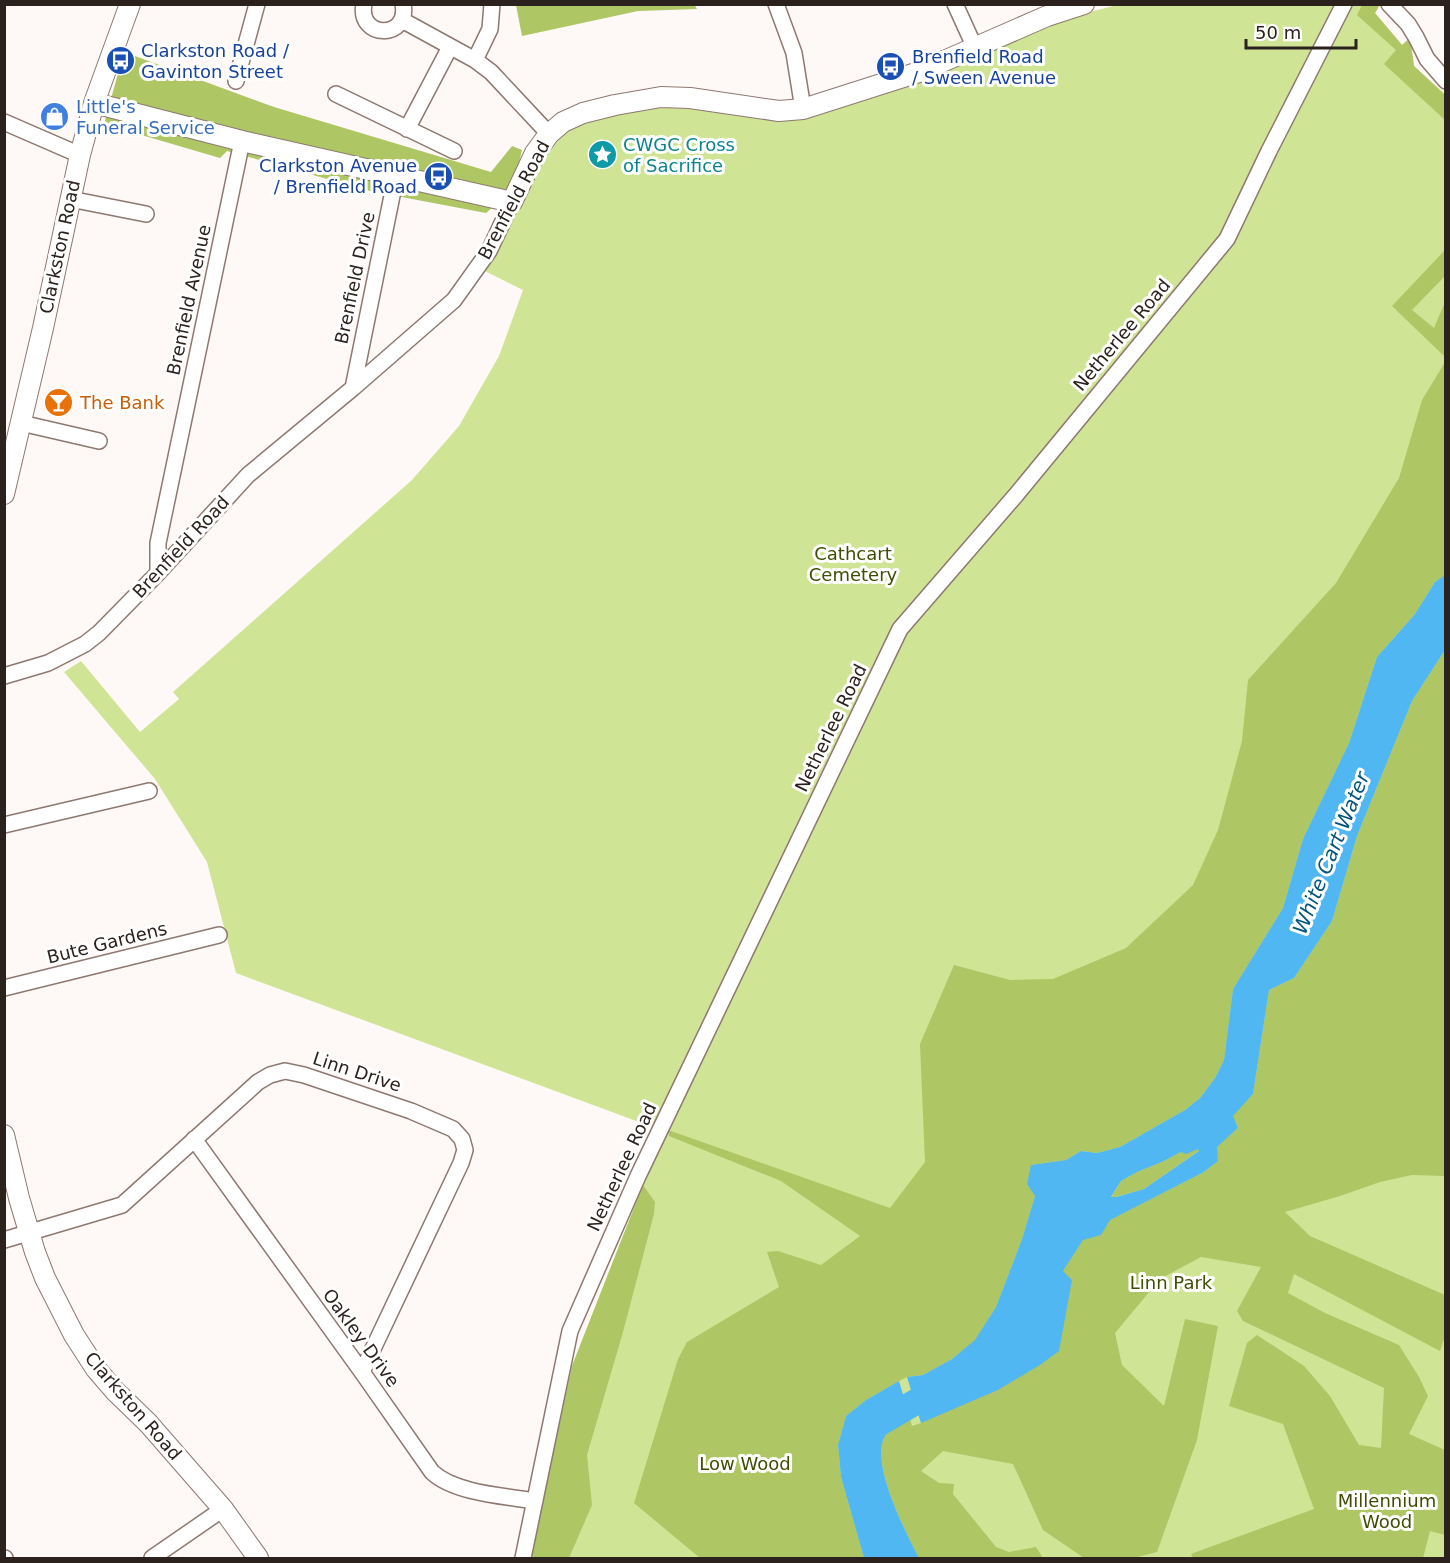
<svg xmlns="http://www.w3.org/2000/svg" width="1450" height="1563" viewBox="0 0 1450 1563" font-family="'DejaVu Sans',sans-serif">
	<style>
		.green { fill: #d0e495 }
		.forest { fill: #aec664 }
		.water { fill: #51b7f2; fill-rule: evenodd }
		.lines { fill: none; stroke-linecap: round; stroke-linejoin: round }
		.river { stroke: #51b7f2; stroke-width: 26 }
		.street-casing { stroke: #8e7870; stroke-width: 18 }
		.secondary-casing { stroke: #8e7870; stroke-width: 22 }
		.street { stroke: #fff; stroke-width: 15 }
		.secondary { stroke: #fff; stroke-width: 20 }
		.labels { text-anchor: middle; stroke-width: 6; stroke-linejoin: round; paint-order: stroke }
		.transit-label { font-size: 18px; fill: #164399; stroke: #fff; text-anchor: start }
		.shop-label { font-size: 18px; fill: #366cbe; stroke: #fff; text-anchor: start }
		.culture-label { font-size: 18px; fill: #0d838f; stroke: #fff; text-anchor: start }
		.street-label { font-size: 18px; fill: #2b221e; stroke: #fff }
		.food-label { font-size: 18px; fill: #c56008; stroke: #fff; text-anchor: start }
		.park-label { font-size: 18px; fill: #3f4d00; stroke: #fff }
		.water-label { font-size: 20px; font-style: italic; fill: #00567c; stroke: #fff }
	</style>
	<rect width="100%" height="100%" fill="#fef8f7"/>
	<path class="green" d="M1117,5H1378L1379,6L1375,13L1402,45L1410,38L1414,66L1446,95L1445,1558H532L543,1501L572,1366L643,1185L668,1130L647,1125L236,973L207,862L155,779L64,672L81,661L140,732L179,699L173,692L412,480L459,426L499,356L523,290L485,271L539,163L567,130L596,117L672,106L762,119L802,114L1052,22Z"/>
	<path class="forest" d="M694,4L697,9L638,11L522,36L516,5Z
		M1362,5L1379,6L1375,13L1402,45L1410,38L1414,66L1445,95V120L1384,64L1396,50L1357,15Z
		M124,52L274,107L491,172L512,146L522,150L513,189L486,213L370,191L227,151L220,158L104,124Z
		M1445,250V276L1412,310L1434,328L1445,302V357L1392,306Z
		M1445,362V575L1435,582L1415,614L1377,657L1349,743L1303,839L1283,908L1233,989L1224,1060L1215,1078L1200,1098L1185,1110L1120,1147L1097,1153L1081,1151L1066,1160L1031,1165L1035,1196L1022,1239L996,1307L975,1341L952,1359L923,1375L907,1377L899,1381L866,1400L846,1416L838,1445L841,1477L864,1558H700L634,1503L678,1359L687,1342L779,1287L767,1252L778,1251L821,1265L860,1236L781,1181L669,1136L668,1130L890,1208L925,1162L920,1044L954,965L1010,980L1053,979L1126,948L1193,885L1218,830L1242,741L1248,680L1336,583L1399,478L1422,400Z
		M1445,650V1176L1412,1175L1380,1182L1340,1196L1285,1212L1310,1236L1445,1295V1336L1440,1351L1294,1274L1288,1293L1325,1313L1399,1345L1419,1377L1428,1396L1409,1434L1445,1450V1535L1430,1531L1423,1558H1193L1191,1554L1314,1509L1283,1424L1229,1406L1247,1343L1257,1335L1304,1366L1330,1396L1359,1445L1381,1448L1384,1388L1243,1321L1237,1311L1261,1267L1201,1257L1160,1279L1115,1333L1122,1365L1164,1406L1185,1319L1218,1326L1197,1440L1157,1552L1134,1558H1084L1043,1530L1013,1464L943,1451L921,1471L939,1483L954,1484L953,1494L996,1547L1009,1552L1036,1547L1043,1558H919C906,1533 871,1465 884,1438C888,1430 902,1424 910,1418L912,1426L921,1423L1063,1271L1083,1239L1100,1235L1109,1220L1204,1172L1218,1161L1216,1147L1238,1128L1232,1116L1253,1094L1269,990L1294,978L1332,921L1357,836L1412,701Z
		M1198,1149L1200,1150L1144,1189L1111,1198L1121,1181L1137,1172L1162,1162L1181,1152Z
		M643,1185L655,1202L654,1214L623,1332L587,1455L592,1505L569,1558H532L543,1501L572,1366Z"/>
	<path class="water" d="M1445,575V650L1412,701L1357,836L1332,921L1294,978L1269,990L1253,1094L1233,1116L1238,1128L1217,1147L1218,1161L1204,1172L1110,1220L1101,1235L1083,1240L1063,1271L1072,1280L1059,1351L1040,1365L998,1390L921,1423L907,1377L923,1375L952,1359L975,1340L996,1307L1022,1239L1035,1196L1027,1184L1031,1165L1066,1160L1081,1151L1097,1153L1120,1147L1185,1110L1200,1098L1215,1078L1224,1060L1233,989L1283,908L1303,839L1349,743L1377,657L1415,614L1435,582ZM1198,1149L1199,1151L1144,1189L1116,1197H1111L1121,1181L1137,1172L1162,1162L1181,1152L1186,1154Z
		M899,1381L910,1418C902,1424 888,1430 884,1438C871,1465 906,1533 919,1558H864L841,1477L838,1445L846,1416L866,1400Z"/>
	<g class="lines">
		<path class="river" d="M878,1424L931,1393L945,1387"/>
		<defs>
			<path id="street" d="M364,4C357,39 410,40 403,4
				M776,4L794,53L803,109
				M955,4L975,48
				M1389,4L1408,24L1416,37L1427,59L1446,81
				M402,20L475,60L491,72L549,134
				M475,60L490,29L492,4
				M236,81L257,4
				M336,94L454,151
				M4,122L80,155
				M407,129L450,47
				M70,199L146,214
				M353,388L396,176
				M21,423L99,441
				M158,573V543L242,141
				M4,676L48,663L85,644L99,633L158,573L248,475L353,388L454,300L489,251L512,202
				M4,825L149,791
				M4,988L219,935
				M194,1139L362,1372L432,1472C454,1493 504,1496 535,1501
				M4,1240L122,1205L258,1082L270,1075L285,1071L304,1075L411,1111L453,1129L462,1139L465,1150L461,1163L362,1372
				M4,1558H5
				M152,1558L223,1509
				M523,1558L570,1331L638,1176L900,629L1016,495L1227,239L1269,151L1344,4"/>
			<path id="secondary" d="M94,103L242,141L512,202L535,153L549,134L563,122L583,113L615,105L661,97L690,98L779,111L803,109L919,72L1047,16L1084,4
				M4,494L43,328L80,155L94,103L130,4
				M4,1135L19,1198L35,1252L45,1278L74,1335L96,1369L115,1391L148,1423L223,1509L258,1558"/>
		</defs>
		<use href="#street" class="street-casing"/>
		<use href="#secondary" class="secondary-casing"/>
		<use href="#street" class="street"/>
		<use href="#secondary" class="secondary"/>
	</g>
	<defs>
		<symbol id="bus-disc" viewBox="-11 -11 22 22"><circle r="9.5" fill="#1a4fb4" stroke="#fff"/><path d="M-5-6H5V4H4V6H2V4H-2V6H-4V4H-5ZM-3.5-4V0h7V-4ZM-3.5 1.2v1.5H-2V1.2ZM2 1.2v1.5H3.5V1.2Z" fill="#fff"/></symbol>
		<symbol id="shop-disc" viewBox="-11 -11 22 22"><circle r="9.5" fill="#3f7fe0" stroke="#fff"/><path d="M-5-2.5h2.3a2.7 3.5 0 0 1 5.4 0H5L5.5 6h-11ZM-1.5-2.5h3a1.5 2.3 0 0 0-3 0Z" fill="#fff"/></symbol>
		<symbol id="sight-disc" viewBox="-11 -11 22 22"><circle r="9.5" fill="#0f9aa8" stroke="#fff"/><path d="M0-6L1.8-2.2L6-1.7L2.9 1.2L3.7 5.4L0 3.3L-3.7 5.4L-2.9 1.2L-6-1.7L-1.8-2.2Z" fill="#fff"/></symbol>
		<symbol id="bar-disc" viewBox="-11 -11 22 22"><circle r="9.5" fill="#e8710a" stroke="#fff"/><path d="M-6-5H6L.8 .8V4.5H3.5V6h-7V4.5H-.8V.8Z" fill="#fff"/></symbol>
	</defs>
	<g fill-rule="evenodd">
		<use href="#bus-disc" x="104" y="44" width="33" height="33"/>
		<use href="#bus-disc" x="874" y="50" width="33" height="33"/>
		<use href="#shop-disc" x="38" y="100" width="33" height="33"/>
		<use href="#sight-disc" x="586" y="138" width="33" height="33"/>
		<use href="#bus-disc" x="422" y="160" width="33" height="33"/>
		<use href="#bar-disc" x="42" y="386" width="33" height="33"/>
	</g>
	<g class="labels">
		<g class="transit-label">
			<text x="141" y="57">Clarkston Road /<tspan x="141" dy="21">Gavinton Street</tspan></text>
			<text x="912" y="63">Brenfield Road<tspan x="912" dy="21">/ Sween Avenue</tspan></text>
			<text x="417" y="172" text-anchor="end">Clarkston Avenue<tspan x="417" dy="21">/ Brenfield Road</tspan></text>
		</g>
		<g class="shop-label">
			<text x="76" y="113">Little's<tspan x="76" dy="21">Funeral Service</tspan></text>
		</g>
		<g class="culture-label">
			<text x="623" y="151">CWGC Cross<tspan x="623" dy="21">of Sacrifice</tspan></text>
		</g>
		<g class="street-label">
			<text transform="translate(514 200) rotate(-62)" y="6">Brenfield Road</text>
			<text transform="translate(60 247) rotate(-78)" y="6">Clarkston Road</text>
			<text transform="translate(355 278) rotate(-78)" y="6">Brenfield Drive</text>
			<text transform="translate(189 300) rotate(-78)" y="6">Brenfield Avenue</text>
			<text transform="translate(1122 335) rotate(-50)" y="6">Netherlee Road</text>
			<text transform="translate(181 547) rotate(-47)" y="6">Brenfield Road</text>
			<text transform="translate(831 728) rotate(-64)" y="6">Netherlee Road</text>
			<text transform="translate(107 943) rotate(-14)" y="6">Bute Gardens</text>
			<text transform="translate(357 1072) rotate(18)" y="6">Linn Drive</text>
			<text transform="translate(622 1167) rotate(-65)" y="6">Netherlee Road</text>
			<text transform="translate(361 1338) rotate(54)" y="6">Oakley Drive</text>
			<text transform="translate(133 1406) rotate(49)" y="6">Clarkston Road</text>
		</g>
		<g class="food-label">
			<text x="80" y="409">The Bank</text>
		</g>
		<g class="park-label">
			<text x="853" y="560">Cathcart<tspan x="853" dy="21">Cemetery</tspan></text>
			<text x="1171" y="1289">Linn Park</text>
			<text x="745" y="1470">Low Wood</text>
			<text x="1387" y="1507">Millennium<tspan x="1387" dy="21">Wood</tspan></text>
		</g>
		<g class="water-label">
			<text transform="translate(1331 853) rotate(-68)" y="7">White Cart Water</text>
		</g>
	</g>
	<rect width="1450" height="1563" fill="none" stroke="#2b221e" stroke-width="12"/>
	<path d="M1246 39v9h110v-9" fill="none" stroke="#2b221e" stroke-width="3"/>
	<text x="1255" y="39" font-size="18" fill="#2b221e" stroke="#ffffff" stroke-width="4.5" paint-order="stroke">50 m</text>
</svg>
